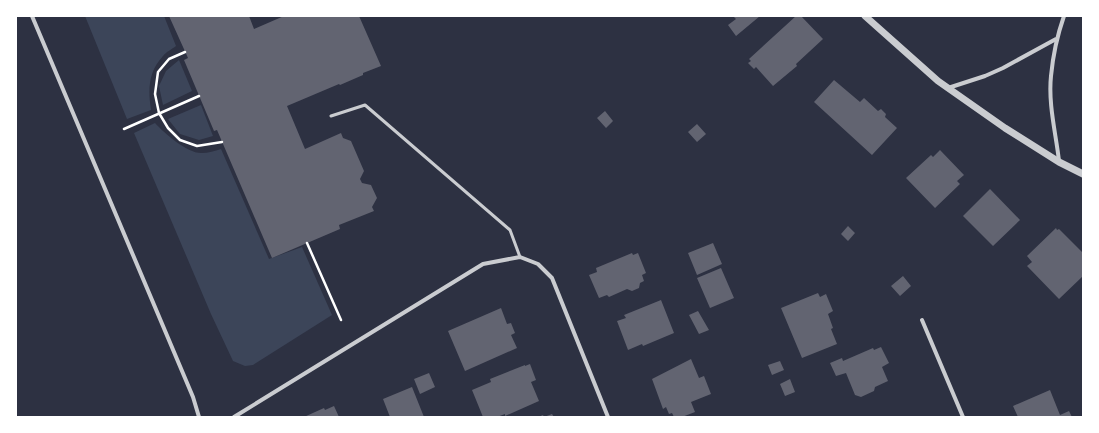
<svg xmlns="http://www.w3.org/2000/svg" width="1099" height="433" viewBox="0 0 1099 433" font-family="Cabin,sans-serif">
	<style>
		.green { fill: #3c4559 }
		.building { fill: #626471 }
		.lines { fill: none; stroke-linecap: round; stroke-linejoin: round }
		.path { stroke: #fff; stroke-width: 2.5 }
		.service { stroke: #caccd0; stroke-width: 3 }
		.minor { stroke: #caccd0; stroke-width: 4 }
		.tertiary { stroke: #caccd0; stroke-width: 7 }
	</style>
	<rect width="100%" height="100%" fill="#2d3142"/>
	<path class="green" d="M85,16H164L176,46C172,49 166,52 163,56C148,72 148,90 151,110L127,119Z
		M179,60L192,91L163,105L159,86L166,71Z
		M201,105L213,136L199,140L180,134L168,119Z
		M155,123C164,133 188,154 202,153C208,153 215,151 221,149L269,259L302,247L332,315L253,365L245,366L233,361L211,314L134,133Z"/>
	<path class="building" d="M169,16H249L254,29L284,16H359L381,66L363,73V75L340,85L339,84L287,106L305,149L341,133L343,138L351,141L364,171L360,179L362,183L371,185L377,198L372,207L374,211L339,225L340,229L272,258L217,130L214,131L184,60L188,58Z
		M733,16H760L736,36L728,25L736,19Z
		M796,16H801L823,39L796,64L797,66L773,86L756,67L754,69L748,63L751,61L749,59Z
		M834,80L860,102L864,98L878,111L881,109L886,114L885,117L897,128L872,155L814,102Z
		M605,111L613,121L606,128L597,118Z
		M697,124L706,134L697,142L688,132Z
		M940,150L964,175L957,181L960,184L935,208L906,178L931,155L933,157Z
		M990,189L1020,220L993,246L963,216Z
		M848,226L855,233L848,241L841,234Z
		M1056,228L1057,230L1059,229L1083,253V276L1059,299L1027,266L1032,262L1027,256Z
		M713,243L722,264L697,275L688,253Z
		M632,253L633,255L638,253L646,273L642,275L644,281L640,283L639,288L632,291L627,289L609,297L607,295L599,298L589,275L597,272L596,268Z
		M721,268L734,298L710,308L697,278Z
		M903,276L911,286L900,296L891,286Z
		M818,293L820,297L826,294L833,311L828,314L833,328L831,329L837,344L802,358L781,308Z
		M661,300L674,333L643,346L642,344L628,350L617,321L626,318L624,315Z
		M501,308L507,324L511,323L515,333L511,335L517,348L465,371L448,331Z
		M698,311L709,330L699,334L689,315Z
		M881,347L889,363L882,367L888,381L875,387L874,391L861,397L855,395L846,373L836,376L830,363L842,358L843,361L873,348L874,350Z
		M691,359L699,378L704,376L711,394L691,402L695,412L682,417H674L672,413L669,414L666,407L663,409L652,379Z
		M780,361L784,370L772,375L768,365Z
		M530,364L536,380L531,382L539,401L505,416V414L497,417H483L472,390L491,382L490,379L525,365V366Z
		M429,373L435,387L420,394L414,379Z
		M790,379L795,392L785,396L780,384Z
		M412,387L424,417H390L383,399Z
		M1050,390L1060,415L1069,411L1072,417H1018L1013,406Z
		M334,406L339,417H304L324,408L325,410Z
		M552,414L554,417H538L543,415L544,417Z"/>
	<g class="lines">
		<path class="path" d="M185,52L169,59L158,72L155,94L159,113L168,128L180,140L197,146L222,142
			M124,129L199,96
			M307,243L341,320"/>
		<path class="service" d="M331,116L365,105L510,230L520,257"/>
		<path class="minor" d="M32,16L193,397L199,417
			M948,88L985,76L1003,68L1056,39
			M1059,161C1056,134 1048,104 1051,76C1053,55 1057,36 1064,16
			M922,320L963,417
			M234,417L483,264L520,257L538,264L552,278L608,417"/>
		<path class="tertiary" d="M865,16L938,81L1005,128L1059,162L1083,174"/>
	</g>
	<rect width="1099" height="433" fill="none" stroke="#ffffff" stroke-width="34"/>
</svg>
